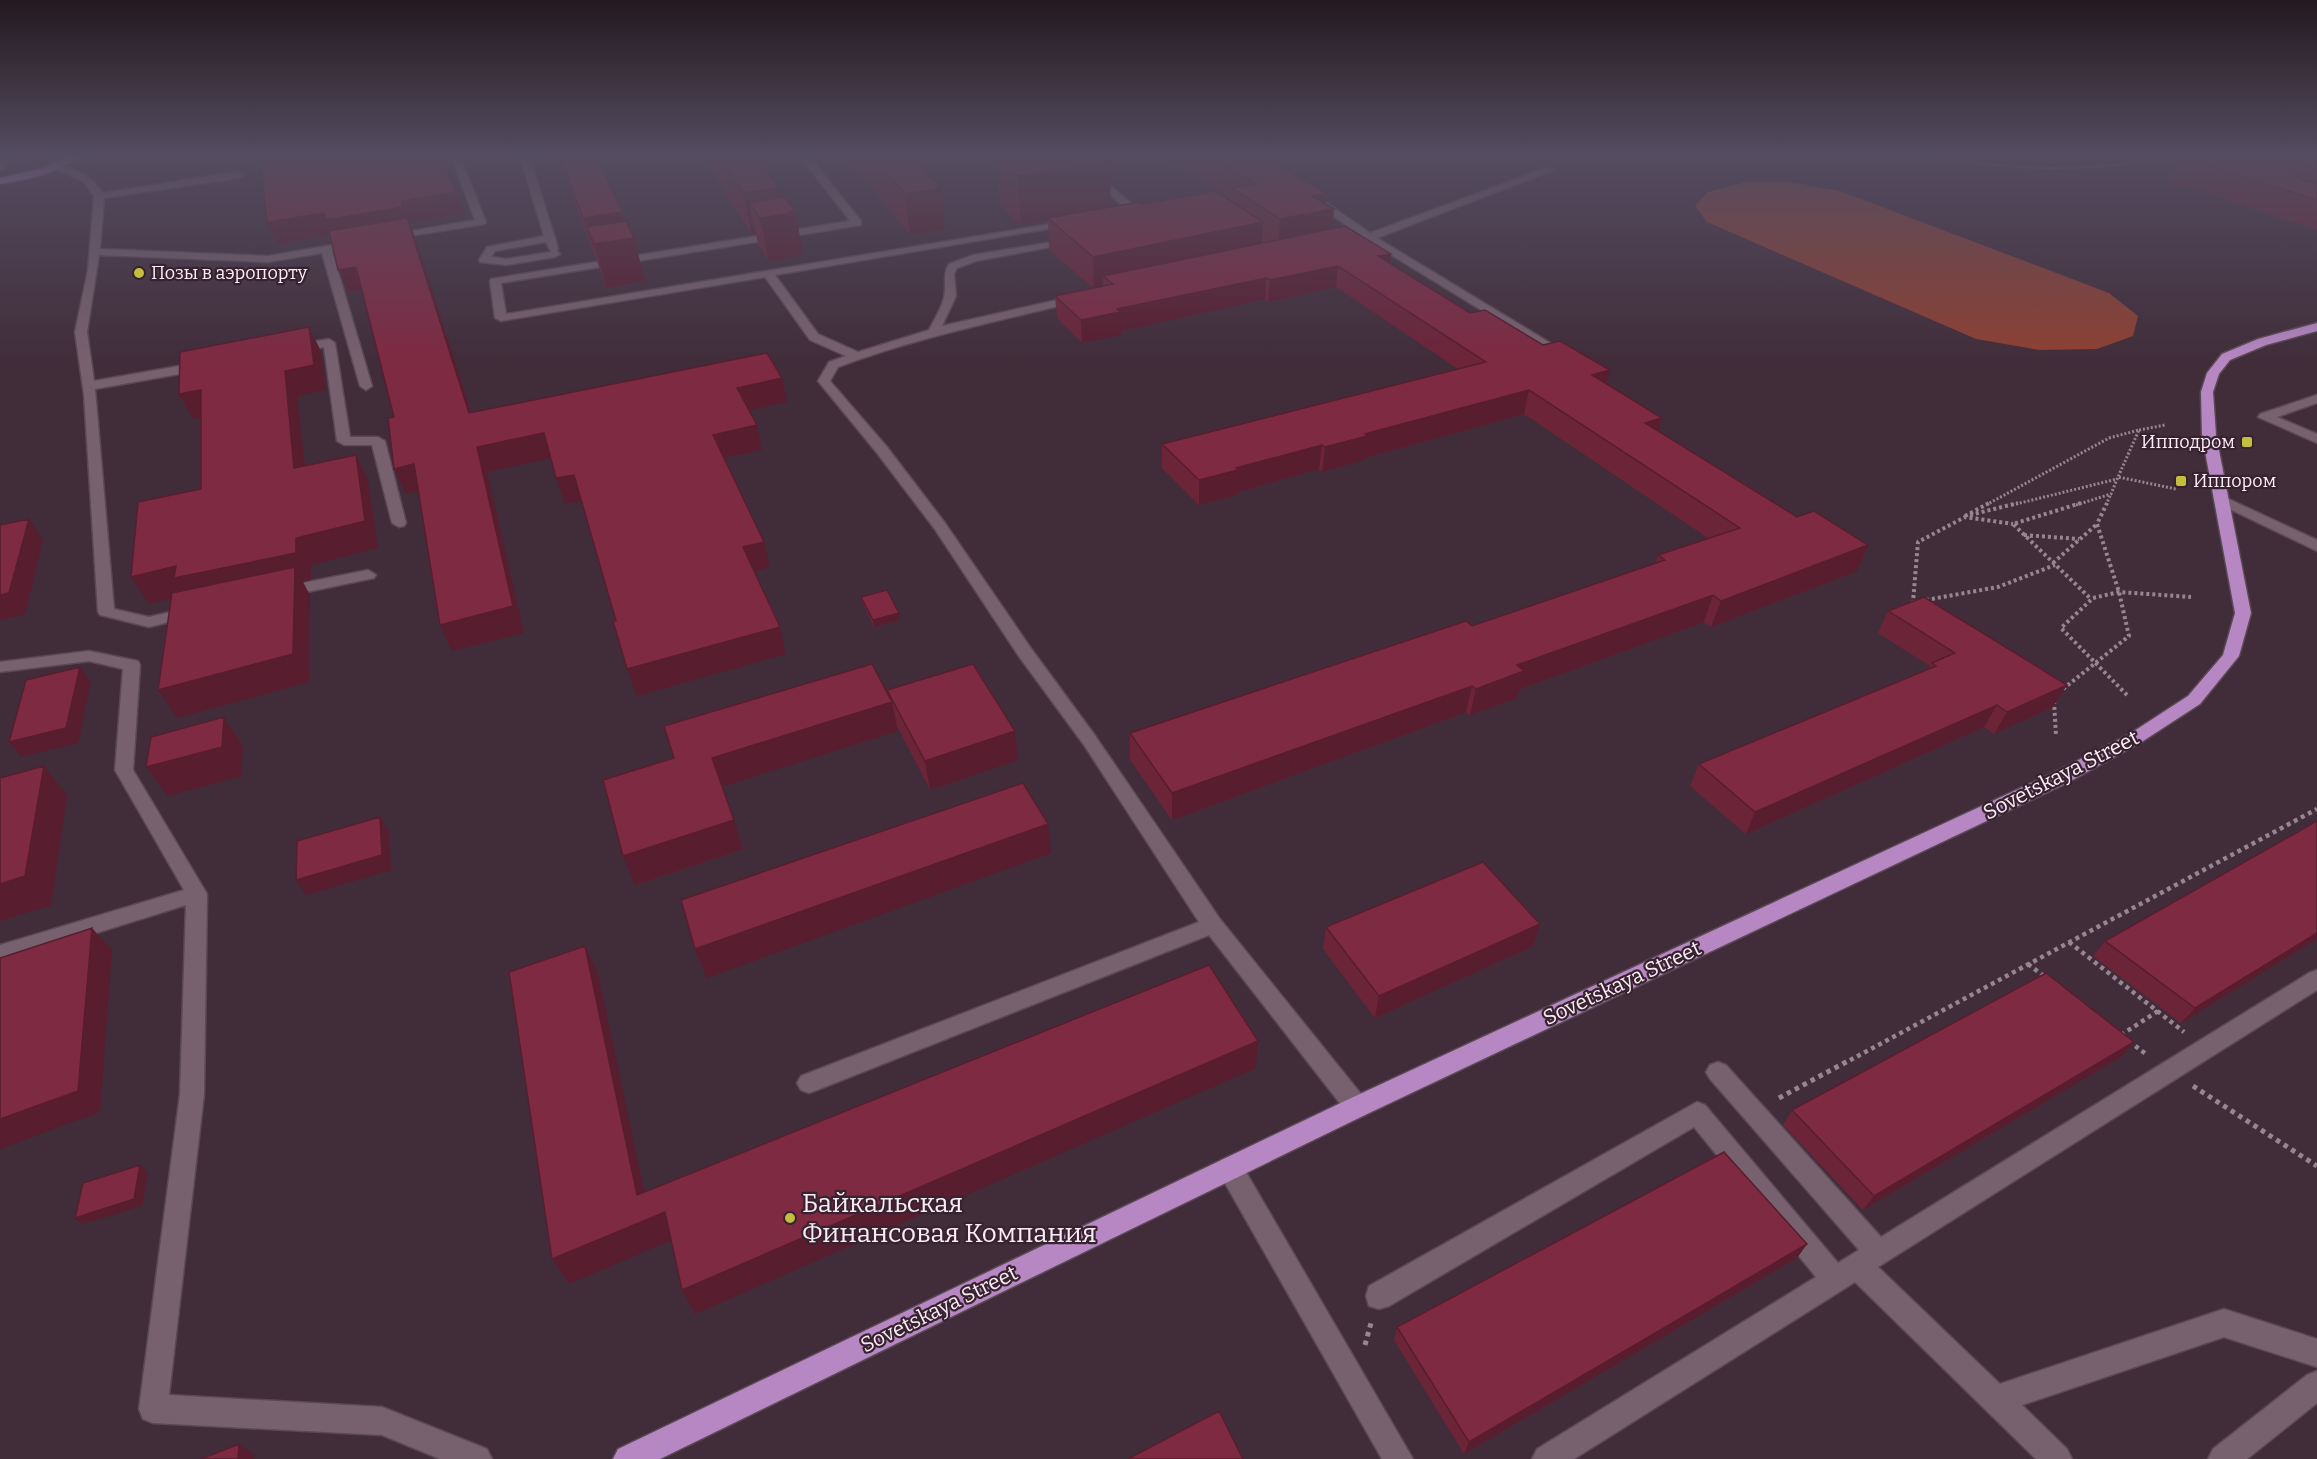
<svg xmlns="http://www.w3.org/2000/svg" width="2317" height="1459" viewBox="0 0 2317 1459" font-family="Bitter,serif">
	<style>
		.green { fill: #8e4033 }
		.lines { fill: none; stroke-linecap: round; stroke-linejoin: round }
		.minor-casing { stroke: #5a4954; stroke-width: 3 }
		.major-casing { stroke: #5a4954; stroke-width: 3 }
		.path-far4 { stroke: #978590; stroke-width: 2; stroke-dasharray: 1.5 1.5; stroke-linecap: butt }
		.path-far3 { stroke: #978590; stroke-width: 3; stroke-dasharray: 2 2; stroke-linecap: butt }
		.path-far2 { stroke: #978590; stroke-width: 4; stroke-dasharray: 3 3; stroke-linecap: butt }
		.path-far1 { stroke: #978590; stroke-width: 4.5; stroke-dasharray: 4 4; stroke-linecap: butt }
		.path { stroke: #978590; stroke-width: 5; stroke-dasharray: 4.5 4.5; stroke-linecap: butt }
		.minor { fill: #78616f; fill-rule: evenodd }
		.major { fill: #b687c2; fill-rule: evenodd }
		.wall { fill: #6c2439 }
		.shaded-wall { fill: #581d2e }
		.building { fill: #7e2a42; stroke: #581d2e; stroke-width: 1.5 }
		.poi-dot { fill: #c4bd3e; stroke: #372330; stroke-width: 2 }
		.labels { text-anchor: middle; stroke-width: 4.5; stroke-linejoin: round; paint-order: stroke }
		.far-poi-label { font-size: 18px; fill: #faecf4; stroke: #372330; text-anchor: start }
		.street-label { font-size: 21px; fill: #faecf4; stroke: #372330 }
		.near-poi-label { font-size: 26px; fill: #faecf4; stroke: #372330; text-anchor: start }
	</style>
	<rect width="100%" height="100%" fill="#412d3a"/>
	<path class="green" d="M1745,182H1789L1840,191L2109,293L2138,316L2133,336L2097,349L2040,350L1976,339L1707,222L1695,206L1708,192Z"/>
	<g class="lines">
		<defs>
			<path id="minor" d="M3,156H12L3,170L0,171V161Z
				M74,156H92L68,163L63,160Z
				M451,156H460L486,222L485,224L385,240L384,238L389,235L475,220Z
				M520,156H529L555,238L558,249L557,251L560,254L555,257L506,265L480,262L479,260L487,247L544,236ZM546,242L551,252L506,259L491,257L495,251Z
				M800,156H809L861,221V225L501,283L506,314L1075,220L1076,222L1071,225L775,275L818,334L858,352L929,330C934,320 941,309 944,298C947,285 942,275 949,264L973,255L1077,238V242L976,261L957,268L954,274L956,296L942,326L1079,295L1083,296V300C1000,321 918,337 838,367L830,381L887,447L945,523L1030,647L1096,737L1220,919L1365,1099L1369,1107L1365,1115L1357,1118L1349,1115L1209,935L817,1090L809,1093L801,1090L797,1083L801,1076L1199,922L1084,745L1018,655L934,528L877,453L818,381L829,362L846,356L810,340L765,277L501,321L495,318L490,281L491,279L850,221Z
				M1064,156H1074L1138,209V213L1119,215V211L1127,209Z
				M56,163C75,169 92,175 102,193L239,172L244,175L239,178L104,198L100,249L268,256L356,241L361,244L332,251L372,386L366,390L360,386L322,253L268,262L99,255L87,332L94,381L202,362L208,366L202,370L95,389L114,609L149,617L192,607L200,612L198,615L149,627L100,615L98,612L84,395L75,332L88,270L94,196L84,182L53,168V164Z
				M1546,168L1554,170L1377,238L1570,355V361L1566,362L1367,240L1337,246V242L1361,236L1310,199L1318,197L1370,233Z
				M329,339L335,343L350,437H378L385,441L406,523L404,526L399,527L392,523L372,445H344L337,441L324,347L294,353L288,349L294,345Z
				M2317,395V403L2277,417L2317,434V443L2258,417L2260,414Z
				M2222,496L2317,540V551L2217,503L2215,500L2217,497Z
				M368,570L376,575L374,578L283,597L275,592L283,587Z
				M89,651L138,661L140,665L133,770L207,894L204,1094L169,1395L382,1407L487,1449L492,1459H440L382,1435L153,1423L143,1419L139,1409L180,1094L186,905L0,963V945L184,890L115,770L123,669L89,661L0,672V662Z
				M2317,970V990L1878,1267L2000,1384L2224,1309L2317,1339V1367L2224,1337L2022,1405L2067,1449L2072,1459H2036L1855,1282L1574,1459H1532L1537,1449L1816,1277L1694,1127L1389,1306L1379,1309L1369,1306L1366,1296L1369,1286L1697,1102L1705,1105L1838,1263L1859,1250L1710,1079L1706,1072L1710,1065L1718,1062L1726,1065L1881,1237L2309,973Z
				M1230,1156L1239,1160L1413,1459H1382L1221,1176L1218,1168L1221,1160Z
				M2317,1371V1403L2247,1459H2208L2213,1449L2307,1375Z"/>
			<path id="major" d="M66,156H76C57,176 26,179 0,184V178L44,168Z
				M2317,323V331L2266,345L2230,360L2219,374L2213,392L2216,435L2251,613L2239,656L2200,704L2140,743L2067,783L1365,1115L660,1459H613L618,1449L1349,1099L2053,773L2128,735L2188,696L2223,655L2235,613L2202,435L2201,392L2207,373L2222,354L2258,339Z"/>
		</defs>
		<use href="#minor" class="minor-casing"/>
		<use href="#major" class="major-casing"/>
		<path class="path-far4" d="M1932,156C2013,171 2092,173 2173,156
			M1568,162L1585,156"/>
		<path class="path-far3" d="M2139,430L2165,425
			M1986,505L2109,438L2139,430L2118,477
			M2012,505L2117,479
			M2076,505L2111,494L2118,477L2176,489
			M2106,505L2111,494"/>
		<path class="path-far2" d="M2081,503L2013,524L2091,599
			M1970,515L2018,503
			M1965,516L1989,503
			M2024,535L2079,539
			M2053,563L2097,524
			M1926,600L1998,587L2055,565
			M1915,602H1913L1918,542L1965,517L2013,524
			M2063,689L2129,636L2119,592L2097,524L2107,503
			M2127,695L2061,628L2093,598L2119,592L2191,597
			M2054,701L2056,736"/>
		<path class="path-far1" d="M2069,942L2184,1032
			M2028,964L2045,977
			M2121,1035L2158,1011
			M2129,1041L2147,1055
			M1843,1064L2317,809"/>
		<path class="path" d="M2193,1086L2317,1166
			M1779,1098L1846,1062
			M1365,1345L1371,1323"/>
		<use href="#minor" class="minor"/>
		<use href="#major" class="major"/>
	</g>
	<path class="wall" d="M557,156H597L622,212L624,221L634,238L645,281L607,288Z
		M702,156H756L779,188L781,198L795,211L803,253L796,254L797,256L769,261L758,244L756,234L752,235Z
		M845,156H910L945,229L910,235Z
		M1003,156H1102L1111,207L1142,204L1232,202V200L1164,156H1263L1326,193L1325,204L1332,229L1391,254L1389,264L1470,313L1606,383L1658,431L1797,517L1868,545L1857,571L1711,627L1704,622L1520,689L1517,698L1470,715L1466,712L1172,820L1130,760V733L1472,626L1655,564L1658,555L1708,538L1524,414L1364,458V460L1322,472L1319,469L1237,492V495L1199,505L1162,468V444L1458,369L1336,287L1268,302L1265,299L1121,331V335L1082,343L1057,318L1055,296L1093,288L1049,250L1048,220L1021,225L1000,205L996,158L1003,157Z
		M2180,156H2317V230L2167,180Z
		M861,597L900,620L874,627L863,604Z
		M1888,611L2067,685L2053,707L1994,734L1984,727L1746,834L1690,786L1699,764L1929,669L1930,666L1878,633Z
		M887,690L1015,731L1018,760L930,790L897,726L898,731L722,786L743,849L635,885L603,780L888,695Z
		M1540,924L1533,946L1375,1018L1323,949L1326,927Z
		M2317,939L2181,1023L2093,956L2105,941Z
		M2121,1057L1863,1210L1783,1125L1792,1110Z
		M1807,1244L1797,1258L1464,1454L1394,1340L1397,1327Z"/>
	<path class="shaded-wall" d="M181,156H196L182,158Z
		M1110,162L1111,209L1048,218V220L1021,225L1018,176Z
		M779,188L784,215L788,212L795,211L803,253L796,254L797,256L769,261L760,218L749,203L756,234L752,235L743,193Z
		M941,188L945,229L910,235L905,194Z
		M456,192L464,213L410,222L479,437L332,235L277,244L267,222Z
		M1326,193L1325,210L1334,209L1331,240L1278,251L1280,219L1312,196Z
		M622,212L629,239L634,238L645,281L607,288L594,244L587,227L597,260L583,218Z
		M1263,222L1261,254L1113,284L1103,276V288L1094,290L1093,257Z
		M1391,254L1388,275L1378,256Z
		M1338,266L1336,287L1268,302L1270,280Z
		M356,267L365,289L348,292L338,270Z
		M1266,278L1265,299L1121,331V335L1082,343L1081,320L1117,309Z
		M309,327L321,351L326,390L297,396L308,495L294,468L285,371Z
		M1610,370L1604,394L1592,375Z
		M782,378L787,402L742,412L737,388Z
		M201,390L215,415L193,419L179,394Z
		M1529,390L1524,414L1364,458V460L1322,472L1325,447L1365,434Z
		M1662,418L1655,442L1645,423Z
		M757,425L762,450L719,459L713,435Z
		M544,433L552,458L487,472L524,633L452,651L440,625L477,447Z
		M1322,445L1319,469L1237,492V495L1199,505V480L1236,468Z
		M356,455L368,481L378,548L311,565V580L303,582L310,595L309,682L177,718L158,690L185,596L149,604L131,577L296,538Z
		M414,464L425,489L406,494L394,469Z
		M574,475L582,500L565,504L556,478Z
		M29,519L43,540L25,614L0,620V595Z
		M764,542L770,567L750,573L743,547Z
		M1868,545L1857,571L1711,627L1721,601Z
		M1713,595L1704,622L1520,689L1517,698L1470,715L1476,689L1517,665Z
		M899,613L900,620L874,627L873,620Z
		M780,627L786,654L637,696L627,669Z
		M80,667L91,682L78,743L21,757L9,742Z
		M2067,685L2053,707L1994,734L2007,712Z
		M1472,686L1466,712L1172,820V793Z
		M892,702L898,731L721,787L712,758Z
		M1997,705L1984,727L1746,834L1755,812Z
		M224,717L243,746L241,776L168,796L146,767Z
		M1015,731L1018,760L930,790L925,761Z
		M44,766L67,795L51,905L0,921V884Z
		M380,817L389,832L391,870L306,895L296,880Z
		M734,820L743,849L635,885L623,856Z
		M1048,824L1051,853L707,978L695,949Z
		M1540,924L1533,946L1375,1018L1379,996Z
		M92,928L112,950L100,1112L0,1149V1119Z
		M2317,933V939L2181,1023L2195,1008Z
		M585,946L598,973L650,1219L665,1212L679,1237L569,1284L552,1259L637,1195Z
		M1258,1041L1256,1068L695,1314L682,1290Z
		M2134,1042L2121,1057L1863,1210L1874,1196Z
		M140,1165L148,1172L142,1206L83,1224L75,1218Z
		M1807,1244L1797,1258L1464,1454L1469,1442Z
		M239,1444L255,1455L254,1459H238Z"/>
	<path class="building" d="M260,156H441L456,192L401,201L403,207L326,220L324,213L267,222Z
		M560,156H597L622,212L583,218Z
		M719,156H756L779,188L743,193Z
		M872,156H910L941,188L905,194Z
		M1007,156H1102L1110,162L1018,176L996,158Z
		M1210,156H1263L1326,193L1312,196L1334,209L1280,219L1232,188L1255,184Z
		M2179,156H2250L2301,173L2298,176L2302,180L2317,184V200Z
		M2281,156H2317V168L2316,167Z
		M1215,191L1263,222L1093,257L1048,218L1139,202L1142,204Z
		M785,197L795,211L788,212L789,214L760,218L749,203Z
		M407,218L469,413L767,353L782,378L737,388L757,425L713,435L764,542L743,547L780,627L627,669L613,621H616L574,475L556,478L544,433L477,447L513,606L440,625L414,464L394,469L388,418L394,417L356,267L338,270L329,231Z
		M626,221L634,238L594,244L587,227Z
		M1345,226L1391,254L1378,256L1470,313L1485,310L1543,345L1560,341L1610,370L1592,375L1662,418L1645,423L1797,517L1814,511L1868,545L1721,601L1713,595L1517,665L1524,671L1476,689L1472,686L1172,793L1130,733L1466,621L1472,626L1665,560L1658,555L1740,528L1529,390L1365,434L1367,436L1325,447L1322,445L1236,468L1238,470L1199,480L1162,444L1486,362L1338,266L1270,280L1266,278L1117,309L1120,312L1081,320L1055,296L1113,284L1103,276Z
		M309,327L314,365L285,371L294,468L356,455L365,521L296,538V553L174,578L176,566L131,577L138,502L201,489V390L179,394L180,352Z
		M29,519L9,593L0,595V525Z
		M295,567L293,654L158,690L172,593Z
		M887,590L899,613L873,620L861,597Z
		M1924,597L2067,685L2007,712L1997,705L1755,812L1699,764L1936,666L1932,663L1955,653L1888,611Z
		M872,664L892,702L712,758L734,820L623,856L603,780L674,758L664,726Z
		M973,664L1015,731L925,761L887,690Z
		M80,667L66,728L9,742L26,680Z
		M224,717L222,747L146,767L151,737Z
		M44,766L25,876L0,884V778Z
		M1023,783L1048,824L695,949L681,900Z
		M380,817L382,855L296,880L297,841Z
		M2317,821V933L2195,1008L2105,941Z
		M1483,862L1540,924L1379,996L1326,927Z
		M92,928L78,1091L0,1119V958Z
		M585,946L637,1195L1209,965L1258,1041L682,1290L665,1212L552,1259L509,972Z
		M2046,973L2134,1042L1874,1196L1792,1110Z
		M1724,1152L1807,1244L1469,1442L1397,1327Z
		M140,1165L134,1199L75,1218L83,1183Z
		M1219,1411L1243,1459H1128Z
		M239,1444L238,1459H201Z"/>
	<linearGradient id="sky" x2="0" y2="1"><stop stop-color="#241920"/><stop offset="0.43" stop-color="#544c60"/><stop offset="1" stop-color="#544c60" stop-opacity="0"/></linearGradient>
	<rect width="2317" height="360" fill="url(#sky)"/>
	<g class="poi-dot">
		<circle cx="139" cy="273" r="6"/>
		<rect x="2241" y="436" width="12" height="12" rx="3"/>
		<rect x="2175" y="475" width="12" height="12" rx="3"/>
		<circle cx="790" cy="1218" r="6"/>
	</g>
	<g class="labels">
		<g class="far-poi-label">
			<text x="151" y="279">Позы в аэропорту</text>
			<text x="2235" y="448" text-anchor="end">Ипподром</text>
			<text x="2193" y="487">Иппором</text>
		</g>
		<g class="street-label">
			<text transform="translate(2061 775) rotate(-27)" y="7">Sovetskaya Street</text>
			<text transform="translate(1622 983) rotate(-25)" y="7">Sovetskaya Street</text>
			<text transform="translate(939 1309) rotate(-26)" y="7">Sovetskaya Street</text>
		</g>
		<g class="near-poi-label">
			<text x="802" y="1212">Байкальская<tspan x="802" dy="30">Финансовая Компания</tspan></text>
		</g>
	</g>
</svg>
